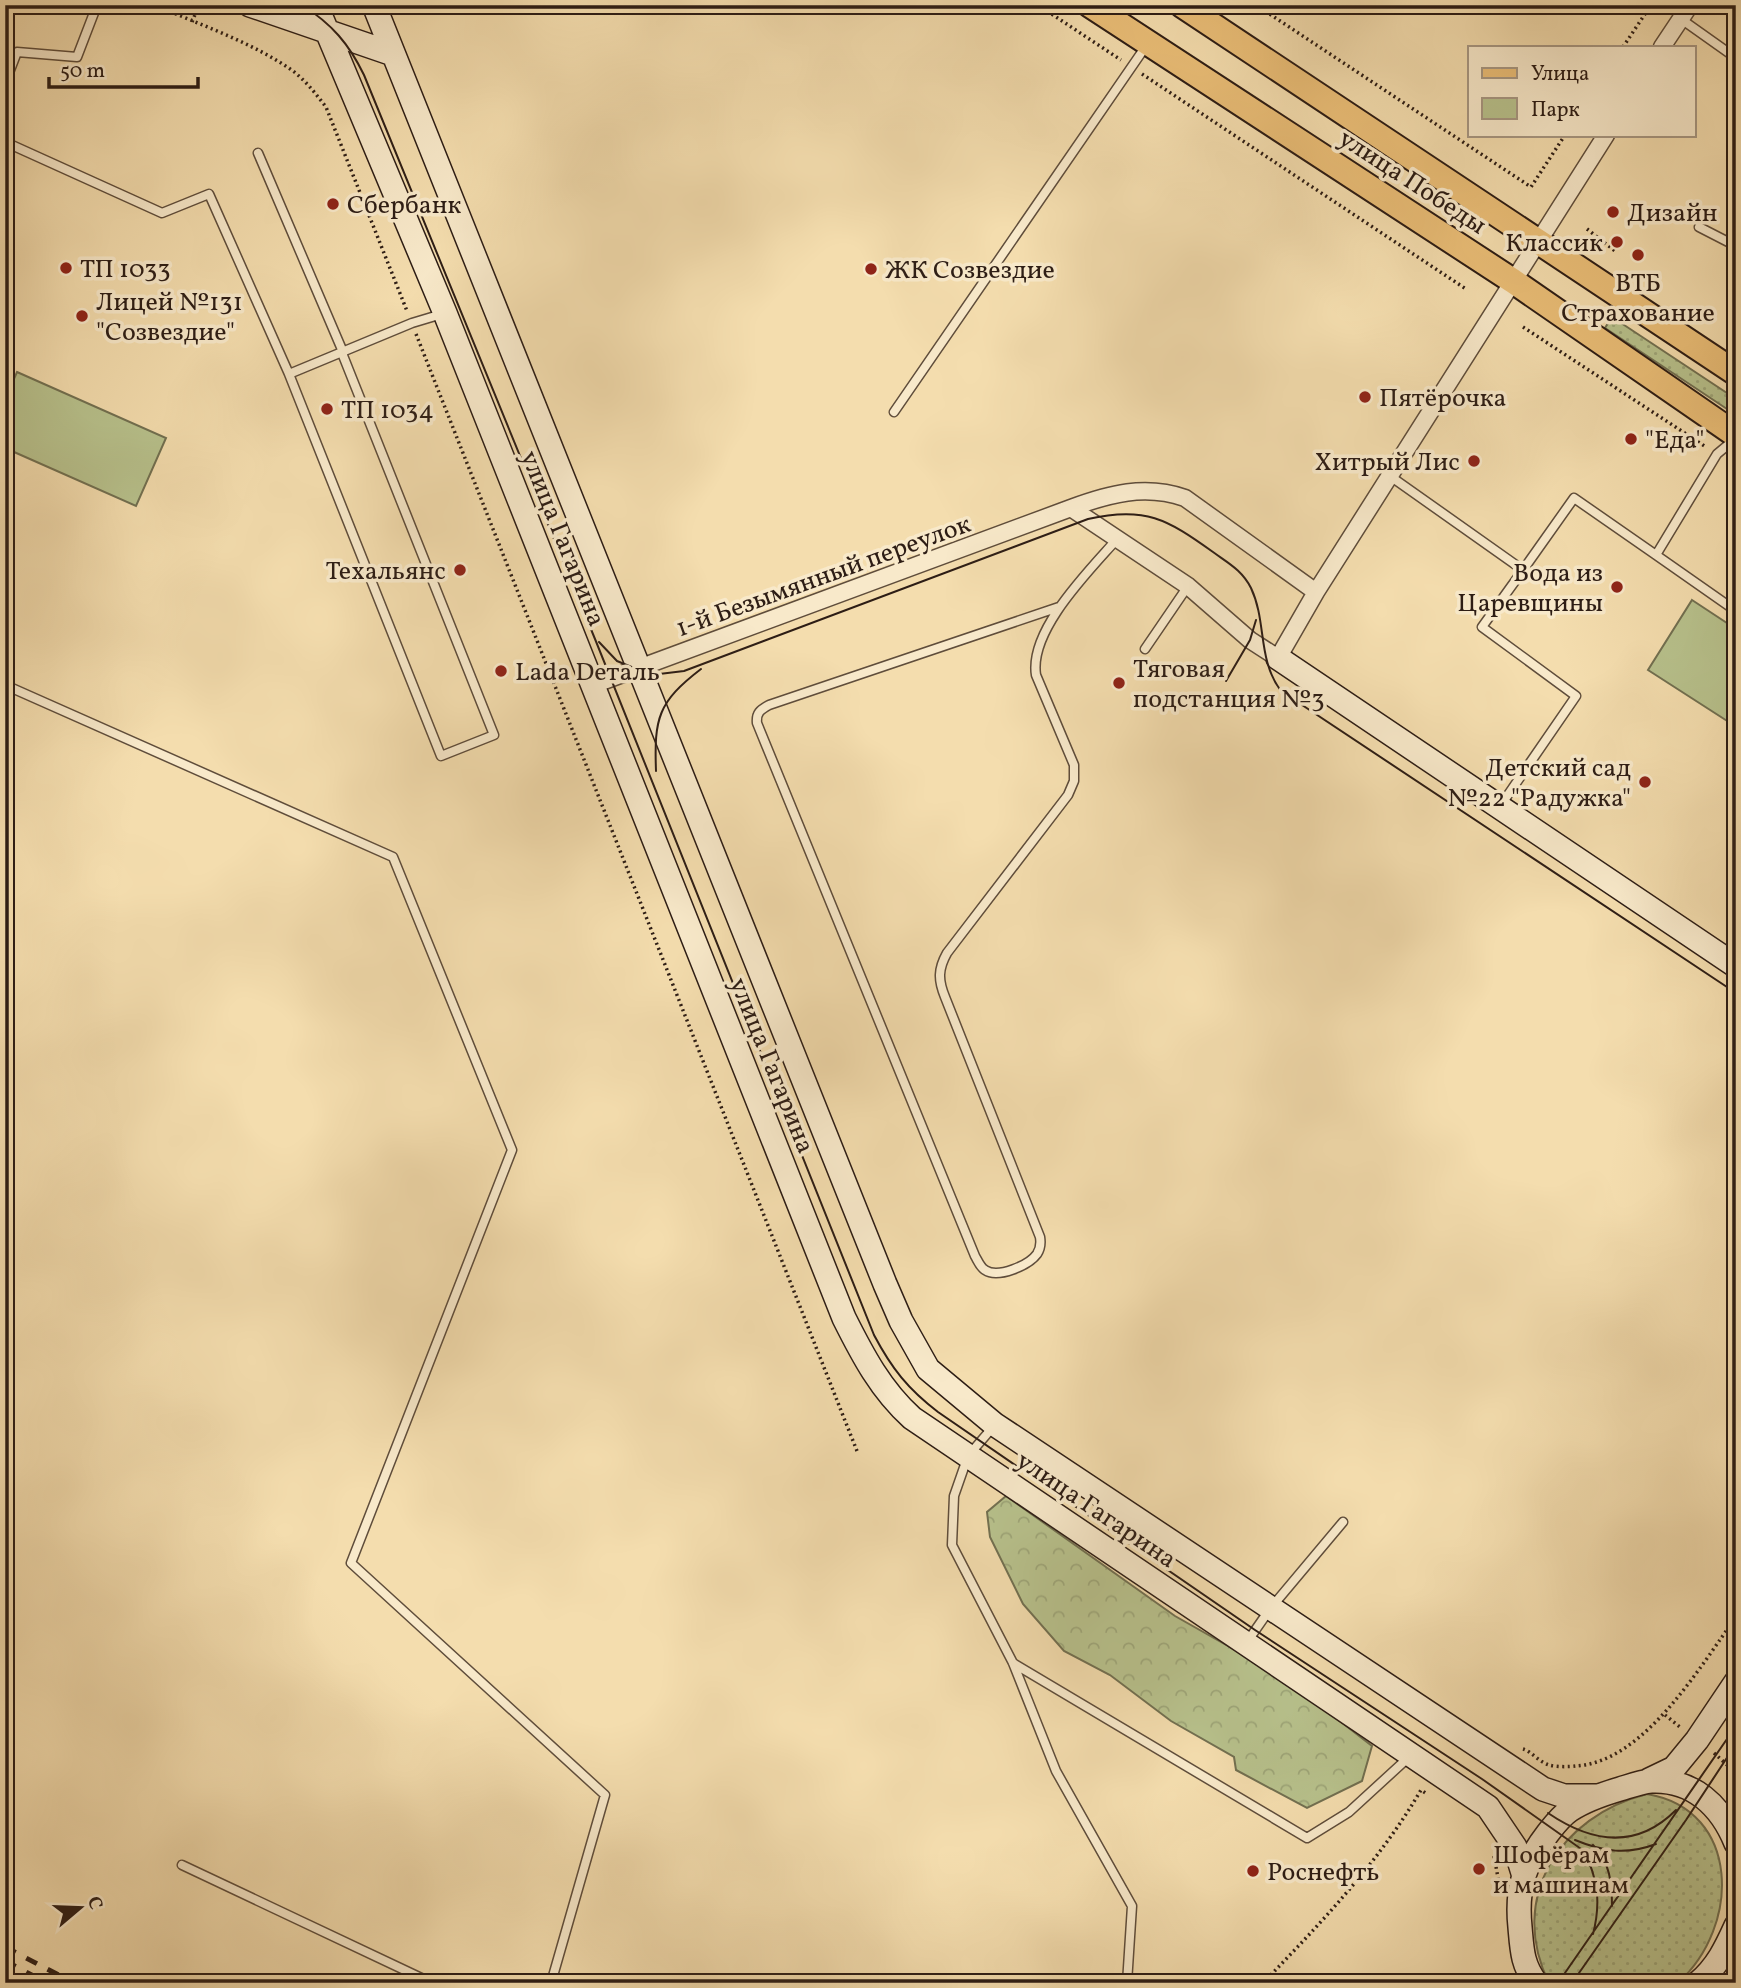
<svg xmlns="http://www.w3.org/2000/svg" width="1741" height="1988" viewBox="0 0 1741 1988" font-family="Vollkorn,serif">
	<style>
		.grass { fill: url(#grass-dots); stroke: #727051; stroke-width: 2 }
		.forest { fill: url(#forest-crowns); stroke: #727051; stroke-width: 2 }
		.park { fill: #b8c28d; stroke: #727051; stroke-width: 2 }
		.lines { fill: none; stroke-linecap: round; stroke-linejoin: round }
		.service-casing { stroke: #5f4d3b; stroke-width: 11 }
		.minor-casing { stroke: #5f4d3b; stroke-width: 19 }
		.secondary-casing { stroke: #2d1d15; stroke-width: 26 }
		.primary-casing { stroke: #2d1d15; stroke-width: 28 }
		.path { stroke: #2d1d15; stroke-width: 3.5; stroke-dasharray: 2 3.5; stroke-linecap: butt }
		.service { stroke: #f8e9ca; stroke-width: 8 }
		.minor { stroke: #f8e9ca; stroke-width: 16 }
		.secondary { stroke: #f8e9ca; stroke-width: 23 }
		.primary { stroke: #eabe77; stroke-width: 24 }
		.tram { stroke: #2d1d15; stroke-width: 2 }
		.rail { stroke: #2d1d15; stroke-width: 5; stroke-dasharray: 12 12; stroke-linecap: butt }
		.poi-dot { fill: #8f2418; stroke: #f8e9ca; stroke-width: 2.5 }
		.labels { text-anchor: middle; stroke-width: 7; stroke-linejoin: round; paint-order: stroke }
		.street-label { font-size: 26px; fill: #2d1d15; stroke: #f8e9ca }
		.poi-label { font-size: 26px; fill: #2d1d15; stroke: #f8e9ca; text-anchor: start }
	</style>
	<defs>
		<pattern id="grass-dots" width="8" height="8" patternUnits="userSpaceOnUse" patternTransform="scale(1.75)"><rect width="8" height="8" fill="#b8c28d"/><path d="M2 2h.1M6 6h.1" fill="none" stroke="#9ea679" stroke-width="1.8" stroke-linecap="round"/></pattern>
		<pattern id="forest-crowns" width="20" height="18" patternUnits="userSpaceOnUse" patternTransform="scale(1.75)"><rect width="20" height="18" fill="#b8c28d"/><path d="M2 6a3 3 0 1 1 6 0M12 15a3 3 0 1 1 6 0" fill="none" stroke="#9ea679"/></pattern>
	</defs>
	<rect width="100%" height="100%" fill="#f4ddae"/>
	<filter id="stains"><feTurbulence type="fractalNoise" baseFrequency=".00286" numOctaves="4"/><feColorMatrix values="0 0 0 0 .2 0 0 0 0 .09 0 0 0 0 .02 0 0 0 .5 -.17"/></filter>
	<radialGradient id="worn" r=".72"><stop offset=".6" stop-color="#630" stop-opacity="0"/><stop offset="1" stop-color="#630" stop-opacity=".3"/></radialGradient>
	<path class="grass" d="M1612,317L1736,399V415L1605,328Z
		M1647,1794C1741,1810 1741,1926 1678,1983H1549C1507,1898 1560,1816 1647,1794Z"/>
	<path class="forest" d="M1006,1496L1175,1616L1283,1677L1372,1746L1362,1781L1307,1808L1236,1770L1234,1757L1171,1721L1110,1675L1064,1651L1023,1604L990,1537L987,1512Z"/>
	<path class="park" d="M17,372L166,438L136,506L5,448V399Z
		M1692,600L1736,629L1735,726L1648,670Z"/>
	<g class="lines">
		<defs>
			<path id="service" d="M1681,19L1736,58
				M5,83L17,52L77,57L97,5
				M5,142L162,213L209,194L289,374L441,756L494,735L342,353
				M258,153L343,352
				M1699,227L1736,246
				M289,374L412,323L442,314
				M894,412L1146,46
				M1390,476L1523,570L1482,627L1576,696L1501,805
				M1656,555L1736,611
				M1523,570L1574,498L1656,555L1717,454L1735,439
				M1059,607L769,705C760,710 756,713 757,723L975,1256C978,1261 980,1267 985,1270C998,1279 1029,1265 1037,1254C1041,1248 1041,1243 1040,1237L945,997C938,980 938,969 947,953L1068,795L1074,781V765L1036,675C1029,630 1089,571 1117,539
				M1145,649L1188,586
				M5,685L393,857L512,1150L351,1563L605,1795L551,1983
				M1735,818L1736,819
				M993,1427L968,1456L954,1496L952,1545L1013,1663L1056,1771L1132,1906L1127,1983
				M1247,1642L1270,1609L1343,1522
				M1013,1663L1307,1838L1349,1812L1409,1757
				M182,1865L432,1983"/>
			<path id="minor" d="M1662,47L1690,5
				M1071,508L1188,586L1250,640L1278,658L1316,592L1606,135
				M593,685L1071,508C1109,494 1145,484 1185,498L1316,592"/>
			<path id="secondary" d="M250,5L393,54
				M316,5L445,313L844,1318C863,1356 881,1390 912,1418L1488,1807L1515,1847L1523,1873
				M374,5L885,1284L901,1321L928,1369L994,1424L1543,1789L1564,1796H1596
				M1278,658L1736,966
				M1649,1780L1674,1768L1697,1740L1736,1682
				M1536,1983C1522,1964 1522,1950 1520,1927C1516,1888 1524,1864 1548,1833C1555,1824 1561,1816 1570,1810C1585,1800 1603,1794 1620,1789C1630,1786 1641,1782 1651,1781C1693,1779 1721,1806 1736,1843
				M1698,1983C1717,1967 1726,1948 1736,1926"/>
			<path id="primary" d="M1090,5L1513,281L1736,435
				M1182,5L1736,373"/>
		</defs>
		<use href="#service" class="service-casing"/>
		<use href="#minor" class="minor-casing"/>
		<use href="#secondary" class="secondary-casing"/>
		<use href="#primary" class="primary-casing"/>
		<path class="path" d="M155,5C200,25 252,42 293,71C306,81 316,94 326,107L407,311
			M1038,5L1121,60
			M1256,5L1531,187L1565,135
			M192,22L199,5
			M1623,47L1651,5
			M1142,74L1466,289
			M1587,229L1615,251
			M1523,327L1706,447
			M416,334L857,1451
			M1727,460L1736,466
			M1665,1715L1680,1727
			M1523,1749C1531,1751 1539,1762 1549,1765C1556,1767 1569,1767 1576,1766C1644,1762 1699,1668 1736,1617
			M1714,1753L1736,1773
			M1494,1856L1499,1883
			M1263,1983C1321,1923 1379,1862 1421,1790L1427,1794"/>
		<use href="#service" class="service"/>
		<use href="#minor" class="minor"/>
		<use href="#secondary" class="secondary"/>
		<use href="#primary" class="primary"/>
		<path class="tram" d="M302,5C332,24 349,44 364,75L595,639L874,1335C892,1369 908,1389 938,1412L1255,1630L1482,1779L1584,1851C1598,1879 1601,1903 1593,1934
			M599,642L617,661L651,675L684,671L1088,519C1145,506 1167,519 1213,552C1228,563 1242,570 1251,588C1267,622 1257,659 1281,691L1736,993
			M1226,681L1250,640L1256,620
			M656,771C654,718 658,702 701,669
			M1548,1813C1592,1843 1636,1850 1676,1810
			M1575,1840C1604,1852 1627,1855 1656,1844
			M1593,1845C1610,1861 1612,1884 1612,1906
			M1558,1983L1736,1726
			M1572,1983L1686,1820L1736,1744"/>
		<path class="rail" d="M5,1947L74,1983
			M5,1961L47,1983"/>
	</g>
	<g class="poi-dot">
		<circle cx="333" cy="204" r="7"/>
		<circle cx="1613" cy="212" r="7"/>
		<circle cx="1617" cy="242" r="7"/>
		<circle cx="1638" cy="255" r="7"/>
		<circle cx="66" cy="268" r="7"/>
		<circle cx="871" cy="269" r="7"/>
		<circle cx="82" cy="316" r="7"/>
		<circle cx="1365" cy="397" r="7"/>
		<circle cx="327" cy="409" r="7"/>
		<circle cx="1631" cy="439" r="7"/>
		<circle cx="1474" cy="461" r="7"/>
		<circle cx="460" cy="570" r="7"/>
		<circle cx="1617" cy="587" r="7"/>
		<circle cx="501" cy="671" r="7"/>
		<circle cx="1119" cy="683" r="7"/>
		<circle cx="1645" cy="782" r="7"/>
		<circle cx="1479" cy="1869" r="7"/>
		<circle cx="1253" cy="1871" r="7"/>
	</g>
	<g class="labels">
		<g class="street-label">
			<text transform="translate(1413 181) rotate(33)" y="9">улица Победы</text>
			<text transform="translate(564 538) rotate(68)" y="9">улица Гагарина</text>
			<text transform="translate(823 575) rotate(-20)" y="9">1-й Безымянный переулок</text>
			<text transform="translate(773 1065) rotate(68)" y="9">улица Гагарина</text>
			<text transform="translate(1097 1509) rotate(34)" y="9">улица Гагарина</text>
		</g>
		<g class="poi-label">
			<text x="347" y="213">Сбербанк</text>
			<text x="1627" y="221">Дизайн</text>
			<text x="1603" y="251" text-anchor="end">Классик</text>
			<text x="80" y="277">ТП 1033</text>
			<text x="885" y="278">ЖК Созвездие</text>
			<text x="1638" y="291" text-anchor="middle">ВТБ<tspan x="1638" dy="30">Страхование</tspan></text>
			<text x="96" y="310">Лицей №131<tspan x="96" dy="30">"Созвездие"</tspan></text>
			<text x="1379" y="406">Пятёрочка</text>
			<text x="341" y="418">ТП 1034</text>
			<text x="1645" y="448">"Еда"</text>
			<text x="1460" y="470" text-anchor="end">Хитрый Лис</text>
			<text x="446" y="579" text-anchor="end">Техальянс</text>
			<text x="1603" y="581" text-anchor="end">Вода из<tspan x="1603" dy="30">Царевщины</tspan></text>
			<text x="1133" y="677">Тяговая<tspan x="1133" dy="30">подстанция №3</tspan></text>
			<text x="515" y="680">Lada Dеталь</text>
			<text x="1631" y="776" text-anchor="end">Детский сад<tspan x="1631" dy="30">№22 "Радужка"</tspan></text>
			<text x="1493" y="1863">Шофёрам<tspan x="1493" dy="30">и машинам</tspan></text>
			<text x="1267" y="1880">Роснефть</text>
		</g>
	</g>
	<rect width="1741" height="1988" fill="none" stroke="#f4ddae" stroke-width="28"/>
	<rect x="7" y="7" width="1727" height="1974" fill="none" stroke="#2d1d15" stroke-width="3.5"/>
	<rect x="14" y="14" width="1713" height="1960" fill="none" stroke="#2d1d15" stroke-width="2"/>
	<rect x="1468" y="46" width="228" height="91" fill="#f8e9ca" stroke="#a79782" stroke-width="2"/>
	<rect x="1482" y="68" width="35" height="10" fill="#eabe77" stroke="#a79782" stroke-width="2"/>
	<text x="1531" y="80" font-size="21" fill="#2d1d15">Улица</text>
	<rect x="1482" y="98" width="35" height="21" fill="#b8c28d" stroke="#a79782" stroke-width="2"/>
	<text x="1531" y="116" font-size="21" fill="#2d1d15">Парк</text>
	<g transform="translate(80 1908) rotate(71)" stroke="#f8e9ca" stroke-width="5" paint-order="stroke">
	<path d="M0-5L12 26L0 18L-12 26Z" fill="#2d1d15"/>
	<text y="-10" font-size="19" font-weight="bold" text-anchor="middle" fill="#2d1d15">С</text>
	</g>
	<path d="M49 77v10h149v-10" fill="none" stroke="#2d1d15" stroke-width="3.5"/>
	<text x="60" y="77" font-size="21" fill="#2d1d15" stroke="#f8e9ca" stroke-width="5" paint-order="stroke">50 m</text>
	<rect width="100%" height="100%" filter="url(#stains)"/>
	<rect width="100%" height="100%" fill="url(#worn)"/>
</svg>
